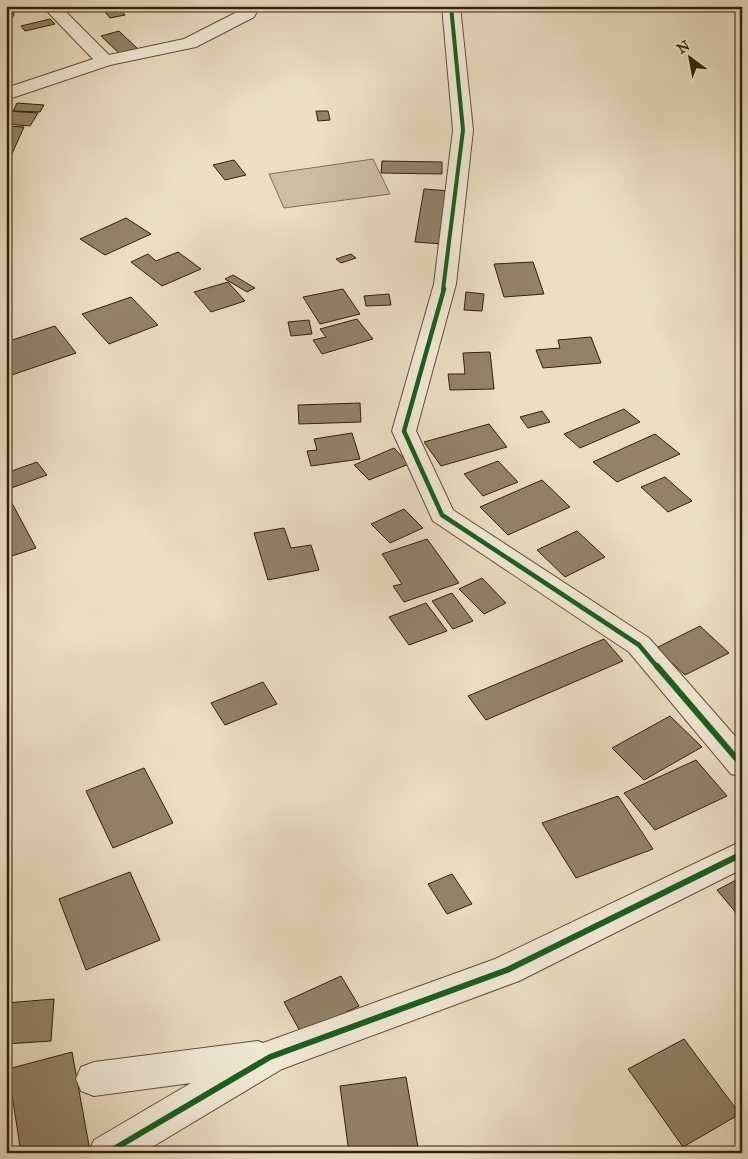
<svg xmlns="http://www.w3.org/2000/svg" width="748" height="1159" viewBox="0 0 748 1159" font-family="'IM FELL Great Primer',serif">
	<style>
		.green { fill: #ccbea3; stroke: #806e55 }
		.building { fill: #938269; stroke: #341f07 }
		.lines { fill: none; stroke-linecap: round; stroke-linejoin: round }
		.minor-casing { stroke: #624f36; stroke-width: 2 }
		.minor { fill: #f2ead8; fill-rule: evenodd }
		.cycleway-far2-casing { stroke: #f2ead8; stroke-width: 6 }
		.cycleway-far1-casing { stroke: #f2ead8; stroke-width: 8 }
		.cycleway-casing { stroke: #f2ead8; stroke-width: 9 }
		.cycleway-far2 { stroke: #1b5e20; stroke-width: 4 }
		.cycleway-far1 { stroke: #1b5e20; stroke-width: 4.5 }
		.cycleway { stroke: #1b5e20; stroke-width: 6 }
	</style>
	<rect width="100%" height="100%" fill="#ebdec3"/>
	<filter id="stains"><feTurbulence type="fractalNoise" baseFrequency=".004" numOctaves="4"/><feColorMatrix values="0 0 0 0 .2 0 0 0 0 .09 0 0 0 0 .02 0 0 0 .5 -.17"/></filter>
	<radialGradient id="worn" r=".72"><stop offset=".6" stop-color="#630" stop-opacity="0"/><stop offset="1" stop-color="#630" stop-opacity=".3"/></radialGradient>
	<path class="green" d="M373,159L390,194L284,208L269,174Z"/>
	<path class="building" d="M6,6H17L12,19H6Z
		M118,6L125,15L110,18L102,8Z
		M50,19L55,24L25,31L21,26Z
		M119,31L139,50L121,55L101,36Z
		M17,103L44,105L40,112L13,111Z
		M6,111L38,113L30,126L6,124Z
		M316,111H328L330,120L318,121Z
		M6,126L24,127L11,156L6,155Z
		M234,160L246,175L225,180L213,165Z
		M382,161L442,162V174L381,173Z
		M424,189L451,191L443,244L415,242Z
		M126,218L151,234L105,255L80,239Z
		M178,252L201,269L162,286L131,262L148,254L156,261Z
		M351,254L356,258L341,263L336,259Z
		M533,262L544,294L504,297L494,264Z
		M233,275L255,288L247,292L225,279Z
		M228,282L245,301L211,312L194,292Z
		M343,289L360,314L320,324L303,297Z
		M466,292L484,294L482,311L464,310Z
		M389,294L391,305L366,306L364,296Z
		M131,297L158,325L109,344L82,314Z
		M357,319L373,339L322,354L313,340L326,337L320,329Z
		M309,320L312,334L291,336L288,322Z
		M55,326L76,353L6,377V342Z
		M591,337L601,363L543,368L536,350L560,348L558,340Z
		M490,352L494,389L450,390L448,374H465L463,353Z
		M360,403L361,422L299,424L298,405Z
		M624,409L640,422L580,448L564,434Z
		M542,411L550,422L528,428L520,417Z
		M489,424L507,447L441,466L424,442Z
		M352,433L360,459L311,466L307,451L317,450L314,439Z
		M655,434L680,454L617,482L593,462Z
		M394,448L409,464L369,480L354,465Z
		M498,461L518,482L483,496L464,474Z
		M37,462L47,475L6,490V473Z
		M665,477L692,501L668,512L641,487Z
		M542,480L570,507L508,535L480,507Z
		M6,492L36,548L6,558Z
		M404,509L423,528L390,543L371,524Z
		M284,528L291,548L311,545L319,570L268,580L254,533Z
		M577,531L605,557L565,577L537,550Z
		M427,539L459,583L404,602L393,586L402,584L382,554Z
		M482,578L506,603L484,614L459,589Z
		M452,593L473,621L453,629L432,601Z
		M426,603L447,631L409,645L389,617Z
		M700,626L729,653L685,675L656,648Z
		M604,639L623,661L486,720L468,696Z
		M263,682L277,704L225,725L211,703Z
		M670,716L702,747L644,780L612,748Z
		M696,760L727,796L655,830L624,793Z
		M144,768L173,823L113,848L86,791Z
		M618,796L653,849L576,878L542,823Z
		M130,872L160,940L86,970L59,899Z
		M452,874L472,904L447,914L428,884Z
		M742,877V920L717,890Z
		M341,976L359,1006L301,1033L284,1002Z
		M54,999L51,1041L6,1044V1003Z
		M684,1039L740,1114L683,1147L628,1069Z
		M72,1052L90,1151L21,1153L8,1069Z
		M406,1077L419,1153H349L340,1086Z"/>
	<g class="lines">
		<defs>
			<path id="minor" d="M42,6H60L109,55L184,39L241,10L243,6H260L254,17L196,47L110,65L6,100V88L93,59Z
				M442,6H460L473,130L456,284L416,431L453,510L649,638L742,744V777L731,774L629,652L433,521L392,431L434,284L453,130Z
				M742,841V869L519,981L282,1069L142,1153H88L94,1140L191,1083L94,1096L81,1091L76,1079L81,1067L94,1062L258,1041L263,1043L495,959Z"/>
		</defs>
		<use href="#minor" class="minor-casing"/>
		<use href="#minor" class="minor"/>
		<defs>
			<path id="cycleway-far2" d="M443,290L463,130L451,6"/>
			<path id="cycleway-far1" d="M444,289L404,431L442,515L639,645L658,668"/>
			<path id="cycleway" d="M657,666L742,765
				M107,1153L270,1057L507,970L742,854"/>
		</defs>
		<use href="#cycleway-far2" class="cycleway-far2-casing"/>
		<use href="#cycleway-far1" class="cycleway-far1-casing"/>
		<use href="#cycleway" class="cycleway-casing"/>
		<use href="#cycleway-far2" class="cycleway-far2"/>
		<use href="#cycleway-far1" class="cycleway-far1"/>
		<use href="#cycleway" class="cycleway"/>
	</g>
	<rect width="748" height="1159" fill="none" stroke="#ebdec3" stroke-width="25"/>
	<rect x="8" y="8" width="733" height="1144" fill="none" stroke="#341f07" stroke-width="2.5"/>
	<rect x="12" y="12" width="723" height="1134" fill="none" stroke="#341f07"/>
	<g transform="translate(690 58) rotate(328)" stroke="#f2ead8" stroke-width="4" paint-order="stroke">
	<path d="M0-4L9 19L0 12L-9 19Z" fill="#341f07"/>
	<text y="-8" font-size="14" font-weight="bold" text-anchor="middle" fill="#341f07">N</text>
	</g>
	<rect width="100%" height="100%" filter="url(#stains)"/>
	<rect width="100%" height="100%" fill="url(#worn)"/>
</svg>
